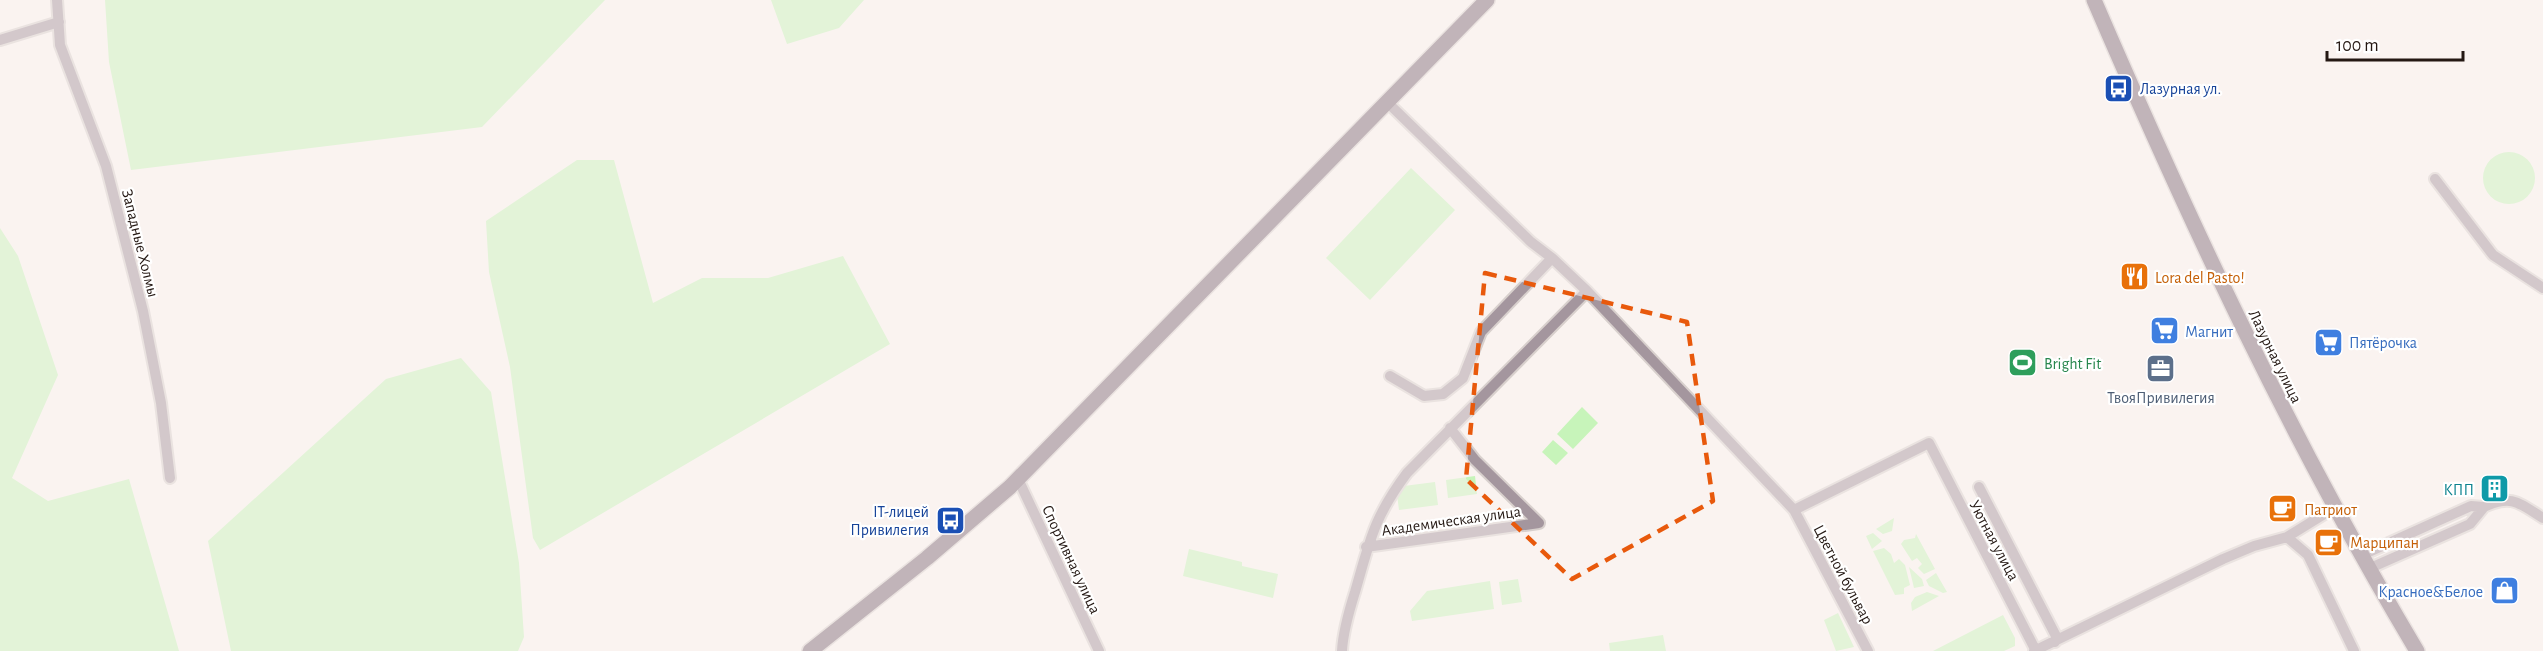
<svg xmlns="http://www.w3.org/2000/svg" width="2543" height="651" viewBox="0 0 2543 651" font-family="'Alegreya Sans',sans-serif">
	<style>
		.green { fill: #c7f4ba }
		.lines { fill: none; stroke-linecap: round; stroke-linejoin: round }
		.street-casing { stroke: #d8d0cd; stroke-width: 14 }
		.secondary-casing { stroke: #d8d0cd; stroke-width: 18 }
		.street { stroke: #a4969e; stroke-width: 10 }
		.secondary { stroke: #7c6975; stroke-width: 15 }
		.marked { fill: none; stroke: #e8590c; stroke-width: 4.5; stroke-dasharray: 12 8; stroke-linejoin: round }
		.labels { text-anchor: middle; stroke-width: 4.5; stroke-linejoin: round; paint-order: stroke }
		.transit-label { font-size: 16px; fill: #164399; stroke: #fff; text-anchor: start }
		.street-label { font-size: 16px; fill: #241813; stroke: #fff }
		.food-label { font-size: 16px; fill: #c56008; stroke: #fff; text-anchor: start }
		.shop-label { font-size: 16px; fill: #366cbe; stroke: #fff; text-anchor: start }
		.leisure-label { font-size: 16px; fill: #27864d; stroke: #fff; text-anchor: start }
		.service-label { font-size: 16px; fill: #4e5e75; stroke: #fff }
		.culture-label { font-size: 16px; fill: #0d838f; stroke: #fff; text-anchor: end }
	</style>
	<rect width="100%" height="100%" fill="#faf3f0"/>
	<path class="green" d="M105,0H605L482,127L131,170L109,62Z
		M771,0H864L839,28L787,44Z
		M2483 178a26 26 0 1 1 52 0a26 26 0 1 1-52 0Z
		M577,160H614L653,303L702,278H768L843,256L890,344L540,550L533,538L510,367L489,272L486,221Z
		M1411,168L1455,210L1370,300L1326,258Z
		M0,228L18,256L58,375L12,478L48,501L129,479L179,651H0Z
		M461,358L491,392L519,563L524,637L518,651H231L208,541L386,379Z
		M1582,407L1598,423L1573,449L1557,434Z
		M1553,440L1568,453L1556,465L1542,452Z
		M1475,476L1477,494L1448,498L1446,480Z
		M1435,482L1438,505L1399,510L1396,487Z
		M1894,518L1892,531L1883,534L1876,529Z
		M1873,533L1882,541L1872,549L1866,536Z
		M1916,534L1935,569L1924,574L1918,568L1922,564L1917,558L1912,561L1901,544L1904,540L1915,538Z
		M1884,548L1891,554L1894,563L1899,559L1905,565L1910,585L1904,588V594L1895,595L1873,551Z
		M1189,549L1242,562V566L1278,574L1273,598L1183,576Z
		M1909,567L1922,579L1924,586L1914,588Z
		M1936,573L1947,592L1943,593L1929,586L1926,580Z
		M1518,579L1522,602L1502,605L1499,582Z
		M1490,581L1494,609L1412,621L1410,611L1427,591Z
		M1927,592L1939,596L1912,611L1911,603L1915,597Z
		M1838,613L1854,647L1836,651L1824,620Z
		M2003,615L2015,638V646L2004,651H1933Z
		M1663,635L1666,651H1610L1609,643Z"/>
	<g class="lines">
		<defs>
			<path id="street" d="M57,0L60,45L106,166L143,311L161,403L170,478
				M0,40L59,22
				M1387,102L1531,242L1552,258L1587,291
				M2435,179L2493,255L2543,288
				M1390,376L1424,396L1443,394L1463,378L1481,332L1552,258
				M1450,428L1475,460L1539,523
				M1018,479L1099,651
				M1979,487L2056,636L2055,642
				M2484,507C2512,494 2519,503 2543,518
				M1794,510L1929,443L2036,651
				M2287,537L2334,508
				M1366,547L1539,523
				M2360,556L2471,506L2484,507L2470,524L2368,569
				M1342,651C1343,631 1349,611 1355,592C1370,540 1374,517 1407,473L1587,291L1794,510L1868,651
				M2034,651L2223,559L2254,546L2287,537L2308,555L2354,651"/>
			<path id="secondary" d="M2094,0C2191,225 2291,440 2417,651
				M810,651L927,558L1010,487L1487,0"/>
		</defs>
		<use href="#street" class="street-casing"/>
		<use href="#secondary" class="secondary-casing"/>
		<use href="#street" class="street"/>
		<use href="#secondary" class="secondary"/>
	</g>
	<path d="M0 0H2543V651H0ZM1485,273L1687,322L1713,501L1572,579L1466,479Z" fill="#faf3f0" fill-opacity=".55" fill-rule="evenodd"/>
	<path class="marked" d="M1485,273L1687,322L1713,501L1572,579L1466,479Z"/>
	<defs>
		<symbol id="bus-square" viewBox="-11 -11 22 22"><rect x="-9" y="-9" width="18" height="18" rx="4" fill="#1a4fb4" stroke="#fff"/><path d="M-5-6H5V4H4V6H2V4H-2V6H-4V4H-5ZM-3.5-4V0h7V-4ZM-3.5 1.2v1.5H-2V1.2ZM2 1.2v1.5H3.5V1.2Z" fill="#fff"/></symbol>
		<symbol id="restaurant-square" viewBox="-11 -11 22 22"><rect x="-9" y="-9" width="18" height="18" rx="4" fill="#e8710a" stroke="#fff"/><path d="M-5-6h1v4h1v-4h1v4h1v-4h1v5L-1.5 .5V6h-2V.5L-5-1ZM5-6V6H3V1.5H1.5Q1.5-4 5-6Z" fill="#fff"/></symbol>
		<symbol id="supermarket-square" viewBox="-11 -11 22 22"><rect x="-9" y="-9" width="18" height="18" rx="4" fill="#3f7fe0" stroke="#fff"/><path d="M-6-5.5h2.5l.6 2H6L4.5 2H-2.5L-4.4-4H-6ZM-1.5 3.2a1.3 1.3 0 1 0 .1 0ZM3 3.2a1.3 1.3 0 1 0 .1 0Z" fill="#fff"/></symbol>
		<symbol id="stadium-square" viewBox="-11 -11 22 22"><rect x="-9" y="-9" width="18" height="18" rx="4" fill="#2e9e5b" stroke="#fff"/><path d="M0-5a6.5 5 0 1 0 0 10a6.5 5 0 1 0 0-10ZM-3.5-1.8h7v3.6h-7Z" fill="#fff"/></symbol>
		<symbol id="office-square" viewBox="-11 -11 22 22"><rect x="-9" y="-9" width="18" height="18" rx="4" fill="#5c6f8a" stroke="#fff"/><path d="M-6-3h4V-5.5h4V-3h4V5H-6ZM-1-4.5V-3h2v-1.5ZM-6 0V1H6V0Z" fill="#fff"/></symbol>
		<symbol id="building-square" viewBox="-11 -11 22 22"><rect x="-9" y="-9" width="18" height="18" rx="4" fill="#0f9aa8" stroke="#fff"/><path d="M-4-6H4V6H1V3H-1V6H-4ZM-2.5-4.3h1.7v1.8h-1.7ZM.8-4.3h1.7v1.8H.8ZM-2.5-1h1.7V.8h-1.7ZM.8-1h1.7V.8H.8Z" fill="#fff"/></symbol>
		<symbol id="cafe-square" viewBox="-11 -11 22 22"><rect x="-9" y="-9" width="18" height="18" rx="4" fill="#e8710a" stroke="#fff"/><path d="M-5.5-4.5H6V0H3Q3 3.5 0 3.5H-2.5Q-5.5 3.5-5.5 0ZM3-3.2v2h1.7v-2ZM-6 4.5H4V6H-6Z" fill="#fff"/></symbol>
		<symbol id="shop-square" viewBox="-11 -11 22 22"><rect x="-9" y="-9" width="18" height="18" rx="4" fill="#3f7fe0" stroke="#fff"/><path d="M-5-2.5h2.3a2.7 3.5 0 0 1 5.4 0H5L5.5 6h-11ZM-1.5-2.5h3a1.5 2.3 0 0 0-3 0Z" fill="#fff"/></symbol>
	</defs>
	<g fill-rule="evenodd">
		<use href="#bus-square" x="2102" y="72" width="33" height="33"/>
		<use href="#restaurant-square" x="2118" y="260" width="33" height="33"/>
		<use href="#supermarket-square" x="2148" y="314" width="33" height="33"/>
		<use href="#supermarket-square" x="2312" y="326" width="33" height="33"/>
		<use href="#stadium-square" x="2006" y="346" width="33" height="33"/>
		<use href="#office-square" x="2144" y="352" width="33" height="33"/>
		<use href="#building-square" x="2478" y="472" width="33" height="33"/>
		<use href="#cafe-square" x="2266" y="492" width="33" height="33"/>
		<use href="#bus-square" x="934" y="504" width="33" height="33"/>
		<use href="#cafe-square" x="2312" y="526" width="33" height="33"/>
		<use href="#shop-square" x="2488" y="574" width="33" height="33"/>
	</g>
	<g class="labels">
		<g class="transit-label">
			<text x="2140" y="94">Лазурная ул.</text>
			<text x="929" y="517" text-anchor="end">IT-лицей<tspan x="929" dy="18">Привилегия</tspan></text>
		</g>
		<g class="street-label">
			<text transform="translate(141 243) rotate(76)" y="6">Западные Холмы</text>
			<text transform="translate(2276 356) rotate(64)" y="6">Лазурная улица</text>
			<text transform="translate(1451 520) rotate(-8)" y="6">Академическая улица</text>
			<text transform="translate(1995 540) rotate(62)" y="6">Уютная улица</text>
			<text transform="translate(1072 559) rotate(65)" y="6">Спортивная улица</text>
			<text transform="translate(1844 574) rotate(62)" y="6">Цветной бульвар</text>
		</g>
		<g class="food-label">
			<text x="2155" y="283">Lora del Pasto!</text>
			<text x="2304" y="515">Патриот</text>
			<text x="2350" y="548">Марципан</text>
		</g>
		<g class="shop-label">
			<text x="2185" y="337">Магнит</text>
			<text x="2349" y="348">Пятёрочка</text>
			<text x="2483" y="597" text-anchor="end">Красное&amp;Белое</text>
		</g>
		<g class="leisure-label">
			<text x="2044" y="369">Bright Fit</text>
		</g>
		<g class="service-label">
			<text x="2161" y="403">ТвояПривилегия</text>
		</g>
		<g class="culture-label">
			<text x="2474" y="495">КПП</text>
		</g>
	</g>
	<path d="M2327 51v9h136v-9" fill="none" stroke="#241813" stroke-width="3"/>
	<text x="2336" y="51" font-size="18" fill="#241813" stroke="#ffffff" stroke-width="4.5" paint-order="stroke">100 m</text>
</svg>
